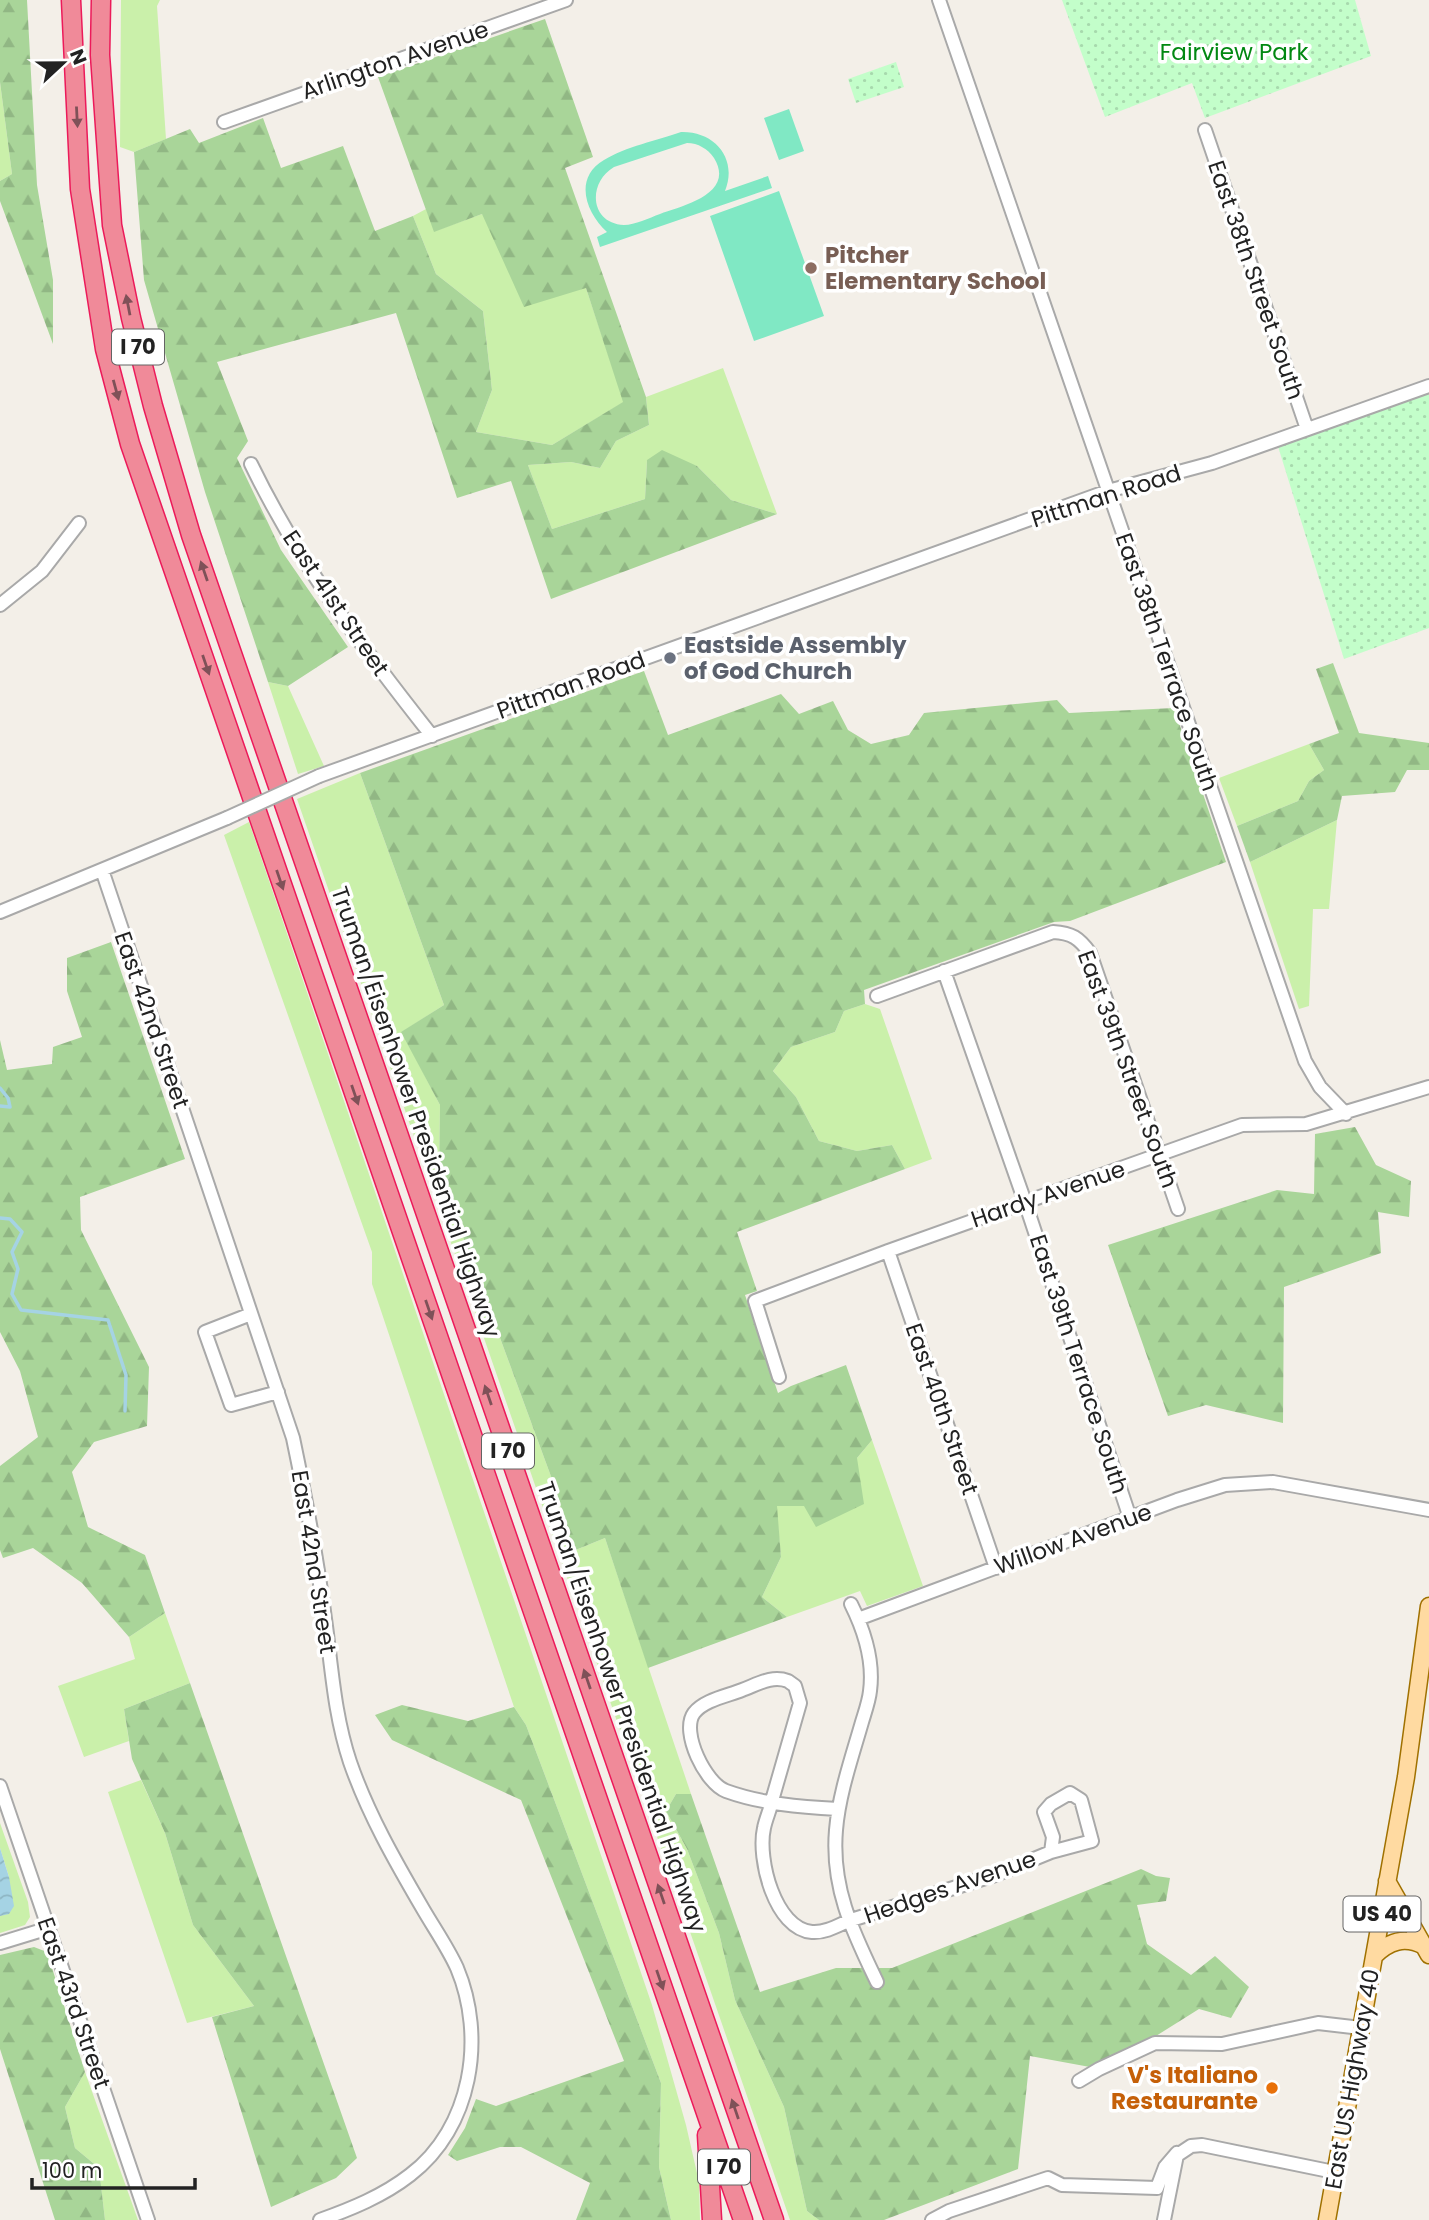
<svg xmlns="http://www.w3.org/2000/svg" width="1429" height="2220" viewBox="0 0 1429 2220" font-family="Poppins,sans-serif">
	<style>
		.grass { fill: #caf0aa }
		.forest { fill: url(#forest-firs) }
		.park { fill: url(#park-dots) }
		.pitch { fill: #80e8c4; fill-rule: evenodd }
		.water { fill: url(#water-waves) }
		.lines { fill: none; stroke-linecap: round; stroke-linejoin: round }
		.stream { stroke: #a5d3e4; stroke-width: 3.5 }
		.minor-casing { stroke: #a9a9a9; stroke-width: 16 }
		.major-casing { stroke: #a07100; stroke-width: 19 }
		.highway-casing { stroke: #ec1a5a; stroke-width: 21 }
		.minor { stroke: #fff; stroke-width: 12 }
		.major { stroke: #ffdaa1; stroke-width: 16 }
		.highway { stroke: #f08a99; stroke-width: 18 }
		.minor-bridge-casing { stroke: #a9a9a9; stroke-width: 16; stroke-linecap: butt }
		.minor-bridge { stroke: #fff; stroke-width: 12 }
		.oneway { fill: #7f5158 }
		.education-dot { fill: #8d6e63; stroke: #fff; stroke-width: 2.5 }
		.worship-dot { fill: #6b7280; stroke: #fff; stroke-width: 2.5 }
		.food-dot { fill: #e8710a; stroke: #fff; stroke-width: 2.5 }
		.labels { text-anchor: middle; stroke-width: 7; stroke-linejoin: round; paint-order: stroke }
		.shield { fill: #fff; stroke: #646464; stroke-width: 2 }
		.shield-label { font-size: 21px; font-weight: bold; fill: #222 }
		.park-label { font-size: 23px; fill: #028812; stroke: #fff }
		.street-label { font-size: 23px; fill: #222; stroke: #fff }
		.education-label { font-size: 23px; font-weight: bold; fill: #785e54; stroke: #fff; text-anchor: start }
		.worship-label { font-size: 23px; font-weight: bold; fill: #5b616d; stroke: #fff; text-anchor: start }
		.food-label { font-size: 23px; font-weight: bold; fill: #c56008; stroke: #fff; text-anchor: end }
	</style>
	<defs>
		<pattern id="forest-firs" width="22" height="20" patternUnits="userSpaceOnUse" patternTransform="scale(1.75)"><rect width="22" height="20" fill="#a9d599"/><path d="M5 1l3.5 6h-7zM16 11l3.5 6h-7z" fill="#91b784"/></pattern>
		<pattern id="park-dots" width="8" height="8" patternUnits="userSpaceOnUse" patternTransform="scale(1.75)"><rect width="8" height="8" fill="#c3feca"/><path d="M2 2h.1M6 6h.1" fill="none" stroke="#a7d9ad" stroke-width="1.8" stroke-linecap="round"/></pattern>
		<pattern id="water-waves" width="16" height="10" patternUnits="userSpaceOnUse" patternTransform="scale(1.75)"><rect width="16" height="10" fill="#a5d3e4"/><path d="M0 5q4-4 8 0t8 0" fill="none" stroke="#8eb5c3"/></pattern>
	</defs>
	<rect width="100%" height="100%" fill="#f3efe8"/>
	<path class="grass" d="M121,0H160L157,6L166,139L134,152L120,147Z
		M0,82L12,174L0,181Z
		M426,209L435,231L482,214L586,288L624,402L552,445L476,432L492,390L483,311L436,274L413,216Z
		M723,368L777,514L731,500L697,466L647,460L645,499L552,529L528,465L571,462L600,468L616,441L649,425L646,397Z
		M268,682L288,686L324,766L298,774Z
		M1309,744L1324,770L1309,781L1298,801L1237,826L1219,778Z
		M360,773L444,1005L402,1032L440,1105L439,1172L556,1490L573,1551L605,1538L691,1794H676L666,1811L687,1849L719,1933L735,2000L784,2107L807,2211L819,2220H790L297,799Z
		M1337,820L1329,909H1313L1309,1006L1299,1009L1250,862Z
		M249,822L652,2005L686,2125L699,2182L700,2220H671L659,2167L661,2083L526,1725L514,1707L372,1284V1252L224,835Z
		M865,1004L880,1009L932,1159L905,1169L892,1145L857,1151L819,1141L796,1097L773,1071L791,1047L835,1032L844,1011Z
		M872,1440L923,1586L867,1606L860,1591L787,1617L762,1597L781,1557L776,1506H804L857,1458Z
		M165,1613L190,1683L124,1709L129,1741L84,1757L58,1686L135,1659L129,1637Z
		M141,1780L165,1833L193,1925L254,2006L187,2023L108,1792Z
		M0,1823L28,1902L30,1917L25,1925L0,1933V1916L9,1913V1877L0,1848Z
		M85,2072L138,2220H105L99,2168L75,2148L65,2107Z"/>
	<path class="forest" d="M0,0H27L37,185L53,280V344L0,201V181L12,174L0,82Z
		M545,19L593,157L565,168L646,397L649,425L616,441L600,468L571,462L528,465L552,529L645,499L647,460L662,450L697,466L731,500L777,514L551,599L511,481L457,498L396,313L217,362L248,441L237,458L281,550L348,647L288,686L268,682L205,492L144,280L134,152L190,129L199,143L263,118L281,168L343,146L375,231L413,216L436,274L483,311L492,390L476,432L552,445L623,402L586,288L524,307L482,214L434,232L378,77Z
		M1333,663L1359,733L1429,743V770H1407L1395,792L1342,796L1337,820L1250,862L1237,826L1298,801L1309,781L1324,770L1309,744L1339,733L1316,669Z
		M644,671L668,735L781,694L799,714L833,701L848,730L871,744L909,735L924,713L1057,700L1069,713L1174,708L1226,862L1070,921L1054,922L864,990L865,1004L844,1011L835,1032L791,1047L773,1071L796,1097L819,1141L857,1151L892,1145L905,1169L737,1232L757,1291L745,1295L778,1393L791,1386L846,1365L872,1440L857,1458L864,1504L816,1527L804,1506H777L781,1557L762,1597L787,1617L648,1668L605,1538L573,1551L556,1490L439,1172L440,1105L401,1032L444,1005L360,773Z
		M111,942L185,1159L80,1197L81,1230L149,1367L147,1426L94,1442L72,1472L88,1527L145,1555L165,1613L129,1637L82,1583L33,1548L3,1558L0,1550V1466L38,1437L20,1371L0,1332V1040L7,1070L52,1064L53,1047L82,1037L67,991V958Z
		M1355,1127L1376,1165L1411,1181L1409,1217L1378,1212L1381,1253L1284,1287L1283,1423L1206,1405L1168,1416L1108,1245L1277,1190L1314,1194L1315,1134Z
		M190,1683L357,2158L336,2178L271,2207L212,2017L254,2006L193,1925L165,1833L132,1759L124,1709Z
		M402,1705L468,1721L514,1707L526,1725L661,2083L659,2167L671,2220H576L590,2183L521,2147H500L457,2161L448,2155L465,2128L476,2099L496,2106L624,2061L521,1800L392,1740L375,1715Z
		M676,1794H691L760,1992L836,1968H892L1141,1869L1156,1876L1170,1878L1166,1901L1137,1905L1147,1944L1191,1975L1215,1956L1249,1987L1231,2018L1199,2009L1140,2046L1090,2067L1030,2056L1018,2169L884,2220H819L807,2211L784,2107L735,2000L719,1933L687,1849L666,1811Z
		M34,1947L47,1952L85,2072L65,2107L75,2148L99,2168L105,2220H55L0,2049V1955Z"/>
	<path class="park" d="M1062,0H1355L1371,56L1205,118L1192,83L1105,117Z
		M896,62L904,87L856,103L848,79Z
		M1429,394V628L1344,659L1276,440Z"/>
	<path class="pitch" d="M789,109L804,151L779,160L764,118Z
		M681,132C715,131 738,159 725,191L768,176L772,188L600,247L597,237L607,232C586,213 573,178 604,160C625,147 658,140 681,132ZM687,143C698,143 708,149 714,158C736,194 682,206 660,214C649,218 635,225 624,225C590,224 587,183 614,167Z
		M779,191L824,316L754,341L710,216Z"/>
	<path class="water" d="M0,1848L9,1877L14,1906L9,1914L0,1916Z"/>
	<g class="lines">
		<path class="stream" d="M0,1088L8,1098L10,1107L0,1106
			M0,1218L10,1219L22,1232L12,1252L18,1269L12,1294L21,1310L108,1320L126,1375L125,1411"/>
		<defs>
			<path id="minor" d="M939,0L1305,1061L1320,1087L1346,1114
				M224,122L566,0
				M1205,130L1307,429
				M251,464C299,563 363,649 432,736
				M0,605L42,571L79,523
				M319,776L1108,491L1212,463L1429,386
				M102,870L293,1438C306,1500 318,1563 326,1626C332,1672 335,1717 350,1762C368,1814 395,1861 423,1909C434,1928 448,1948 457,1968C486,2037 472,2128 410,2175C383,2196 351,2209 320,2220
				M0,912L227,818
				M944,971L1025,1202L1130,1518
				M877,996L1053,932C1072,933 1079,938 1090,953L1178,1209
				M888,1251L996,1568
				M251,1314L205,1332L231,1405L278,1392
				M779,1377L755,1301L888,1251L1242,1125L1306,1124L1429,1087
				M851,1604C864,1630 874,1661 870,1691C869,1701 865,1712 862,1722C852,1757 839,1794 836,1830C831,1888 853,1932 877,1982
				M858,1619L1177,1500L1225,1485L1273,1482L1429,1510
				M0,1786L148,2220
				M838,1809C801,1807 762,1804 726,1791C706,1784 680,1732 694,1713C704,1700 727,1696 742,1690C758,1684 772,1675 788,1681L795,1686L800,1703C791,1734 782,1766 773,1797C771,1808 766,1818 764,1828C757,1859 775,1929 812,1932C825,1933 837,1926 848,1921L995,1875L1051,1852L1092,1841L1081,1800L1070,1793L1051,1804L1044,1812L1053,1837L1051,1852
				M0,1943L49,1928
				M1079,2081L1099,2069L1155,2043L1222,2044L1318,2023L1361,2028
				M932,2220L949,2211L1048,2178L1062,2185L1157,2188L1165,2167L1177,2153L1179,2154L1191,2146L1202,2145L1334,2172
				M1164,2220L1177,2155"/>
			<path id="major" d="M1387,1881L1429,1955
				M1374,1956C1389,1941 1405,1936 1424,1946
				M1327,2220L1406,1777L1429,1606"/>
			<path id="highway" d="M71,0L80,189L105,349L130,444L743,2220
				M101,0L100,55L112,225L131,318L153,406L191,535L774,2220
				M707,2135L712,2220"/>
		</defs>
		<use href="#minor" class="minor-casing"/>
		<use href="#major" class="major-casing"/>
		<use href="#highway" class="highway-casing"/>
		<use href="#minor" class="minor"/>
		<use href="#major" class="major"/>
		<use href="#highway" class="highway"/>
		<defs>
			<path id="minor-bridge" d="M227,818L319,776"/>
		</defs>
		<use href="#minor-bridge" class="minor-bridge-casing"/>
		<use href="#minor-bridge" class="minor-bridge"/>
	</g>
	<defs><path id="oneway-solid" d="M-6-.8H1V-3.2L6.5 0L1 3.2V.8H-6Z" transform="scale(1.75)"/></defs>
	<g class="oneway">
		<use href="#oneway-solid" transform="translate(77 117) rotate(87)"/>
		<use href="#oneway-solid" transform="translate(128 305) rotate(-101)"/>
		<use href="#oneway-solid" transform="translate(116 390) rotate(75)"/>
		<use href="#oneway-solid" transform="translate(204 571) rotate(-109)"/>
		<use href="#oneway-solid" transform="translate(206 665) rotate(71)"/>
		<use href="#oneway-solid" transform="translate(280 880) rotate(71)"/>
		<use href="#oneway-solid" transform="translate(355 1095) rotate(71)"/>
		<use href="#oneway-solid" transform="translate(429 1310) rotate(71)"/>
		<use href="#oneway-solid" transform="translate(488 1395) rotate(-109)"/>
		<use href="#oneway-solid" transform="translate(587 1679) rotate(-109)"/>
		<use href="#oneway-solid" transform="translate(661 1894) rotate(-109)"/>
		<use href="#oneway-solid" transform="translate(660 1980) rotate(71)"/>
		<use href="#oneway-solid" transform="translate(735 2109) rotate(-109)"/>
	</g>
	<circle class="education-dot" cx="811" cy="268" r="7"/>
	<circle class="worship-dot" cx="670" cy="658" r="7"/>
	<circle class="food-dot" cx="1272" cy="2088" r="7"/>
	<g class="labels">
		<g class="shield">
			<rect x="112" y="329.5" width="52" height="35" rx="5"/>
			<rect x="482" y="1433.5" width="52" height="35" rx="5"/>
			<rect x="1343.5" y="1896.5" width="77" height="35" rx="5"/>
			<rect x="698" y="2149.5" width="52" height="35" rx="5"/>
		</g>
		<g class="shield-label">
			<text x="138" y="354">I 70</text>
			<text x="508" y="1458">I 70</text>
			<text x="1382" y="1921">US 40</text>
			<text x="724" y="2174">I 70</text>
		</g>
		<g class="park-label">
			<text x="1234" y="60">Fairview Park</text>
		</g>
		<g class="street-label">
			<text transform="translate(395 60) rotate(-19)" y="8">Arlington Avenue</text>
			<text transform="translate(1256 280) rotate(71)" y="8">East 38th Street South</text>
			<text transform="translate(1106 496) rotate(-18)" y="8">Pittman Road</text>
			<text transform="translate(336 603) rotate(56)" y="8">East 41st Street</text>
			<text transform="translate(1167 662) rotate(71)" y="8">East 38th Terrace South</text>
			<text transform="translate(571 685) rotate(-20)" y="8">Pittman Road</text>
			<text transform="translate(152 1020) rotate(71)" y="8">East 42nd Street</text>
			<text transform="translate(1128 1069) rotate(70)" y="8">East 39th Street South</text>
			<text transform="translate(416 1112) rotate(71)" y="8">Truman/Eisenhower Presidential Highway</text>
			<text transform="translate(1048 1194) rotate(-19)" y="8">Hardy Avenue</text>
			<text transform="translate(1079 1364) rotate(72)" y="8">East 39th Terrace South</text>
			<text transform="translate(942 1409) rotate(71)" y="8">East 40th Street</text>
			<text transform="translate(1073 1539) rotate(-20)" y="8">Willow Avenue</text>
			<text transform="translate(314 1562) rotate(81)" y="8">East 42nd Street</text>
			<text transform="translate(622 1707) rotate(71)" y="8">Truman/Eisenhower Presidential Highway</text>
			<text transform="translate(950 1887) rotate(-19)" y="8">Hedges Avenue</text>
			<text transform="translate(74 2003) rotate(71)" y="8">East 43rd Street</text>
			<text transform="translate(1352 2079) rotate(-80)" y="8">East US Highway 40</text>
		</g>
		<g class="education-label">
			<text x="825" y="263">Pitcher<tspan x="825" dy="26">Elementary School</tspan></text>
		</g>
		<g class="worship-label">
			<text x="684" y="653">Eastside Assembly<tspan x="684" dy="26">of God Church</tspan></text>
		</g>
		<g class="food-label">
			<text x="1258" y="2083">V's Italiano<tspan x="1258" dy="26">Restaurante</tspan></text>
		</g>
	</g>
	<g transform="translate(63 63) rotate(68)" stroke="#ffffff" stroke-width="5" paint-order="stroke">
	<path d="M0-5L12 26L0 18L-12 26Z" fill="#222222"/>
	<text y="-10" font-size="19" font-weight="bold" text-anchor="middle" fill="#222222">N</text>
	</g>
	<path d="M32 2178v10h163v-10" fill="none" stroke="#222222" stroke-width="3.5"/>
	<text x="42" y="2178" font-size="21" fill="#222222" stroke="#ffffff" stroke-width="5" paint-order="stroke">100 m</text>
</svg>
